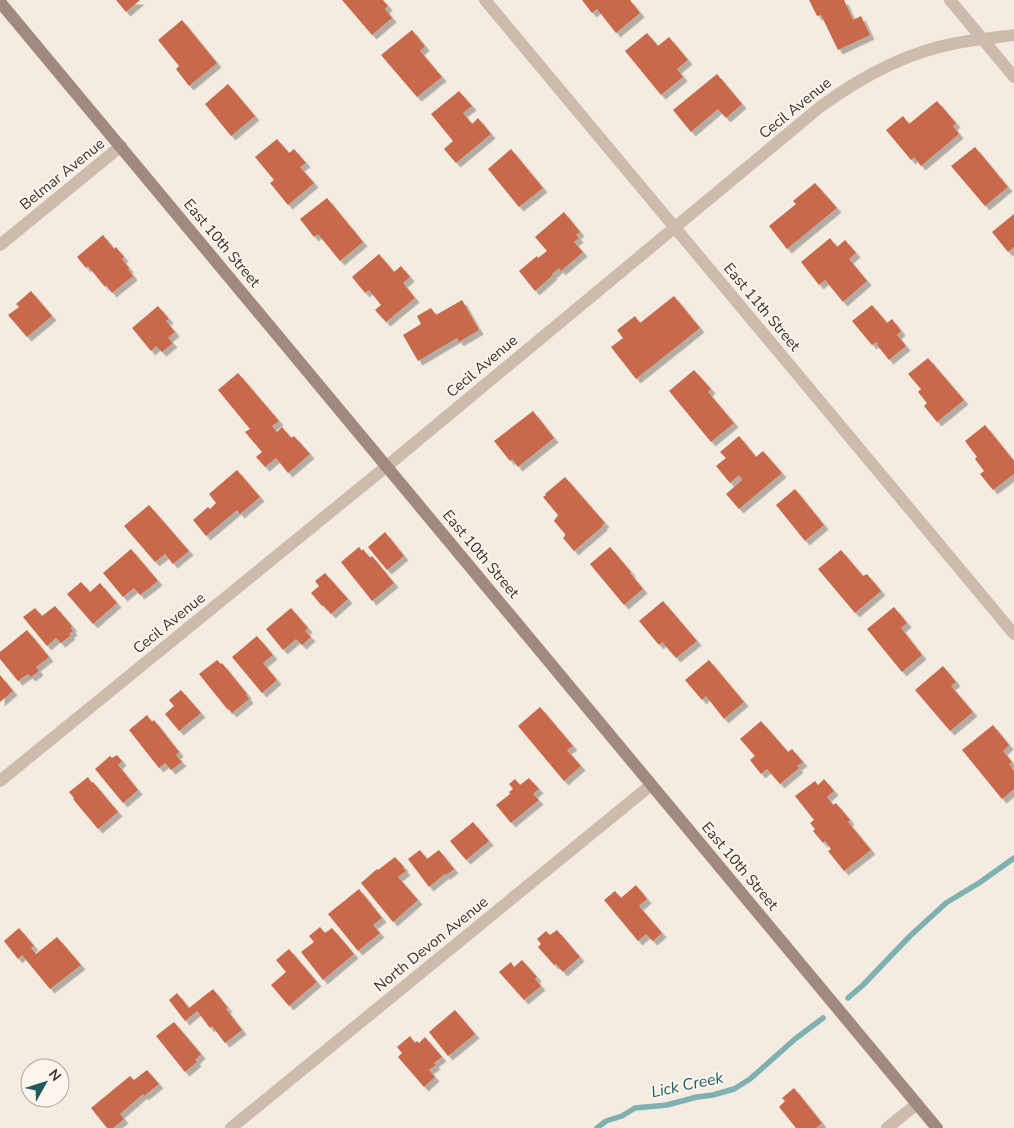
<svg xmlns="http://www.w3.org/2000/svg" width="1014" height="1128" viewBox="0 0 1014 1128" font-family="'Nunito Sans',sans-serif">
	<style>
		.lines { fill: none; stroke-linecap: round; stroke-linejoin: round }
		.stream { stroke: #7fb0b2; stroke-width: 5.5 }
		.building { fill: #c8694b; filter: url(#shadow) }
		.minor { stroke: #cdbbac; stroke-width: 12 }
		.secondary { stroke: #a18a7d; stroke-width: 12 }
		.labels { text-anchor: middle; stroke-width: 4; stroke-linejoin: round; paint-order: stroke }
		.street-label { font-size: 15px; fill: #3b302b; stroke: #fbf5ee }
		.water-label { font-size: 16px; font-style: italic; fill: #1f5a5e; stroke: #fbf5ee }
	</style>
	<defs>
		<filter id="shadow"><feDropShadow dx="4.5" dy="4.5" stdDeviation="0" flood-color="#0004"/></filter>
	</defs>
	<rect width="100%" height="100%" fill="#f4ebe1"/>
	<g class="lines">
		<path class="stream" d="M848,998L863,985L910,936L946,903L979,883L1014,858
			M597,1128L606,1121L622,1116L635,1108L667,1105L697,1097L713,1095L734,1089L750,1079L795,1039L823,1018"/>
	</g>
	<path class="building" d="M116,0H140L126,12Z
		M342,0H383L388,6L385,9L392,18L372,35Z
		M582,0H630L640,13L616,33L597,9L592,13Z
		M809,0H844L853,20L861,16L870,35L838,50L821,15L817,16Z
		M182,20L217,63L189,86L176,69L179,66L158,40Z
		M412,30L425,46L420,51L442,77L417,97L381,55Z
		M647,33L658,46L669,37L688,60L677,69L683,77L661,95L625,51Z
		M717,74L742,104L726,118L718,109L691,132L673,110Z
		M228,84L255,116L231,136L205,104Z
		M459,91L472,106L463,113L472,124L478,118L491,134L456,163L444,149L453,141L431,114Z
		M937,101L956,123L953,126L959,134L921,166L914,157L911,160L886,130L903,116L909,124Z
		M277,139L289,153L294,149L306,163L300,167L314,183L288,205L270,183L274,180L255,157Z
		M975,147L1008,187L985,206L951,166Z
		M511,149L543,188L519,207L488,169Z
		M815,183L837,208L787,249L769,226L796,204L793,201Z
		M327,198L363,242L340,261L318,234L314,237L300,219Z
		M564,212L580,232L576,235L579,238L574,242L583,252L561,271L559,268L552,274L553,275L535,291L519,271L537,256L538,258L547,251L535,237Z
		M1014,214V247L1008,252L992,232Z
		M103,235L114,249L116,247L124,257L122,259L129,268L128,269L133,276L112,293L106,285L105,287L88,266L86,268L77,257Z
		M830,238L837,247L845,240L856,253L849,259L867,281L843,302L825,280L819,285L801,262Z
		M379,254L394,272L401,266L410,277L403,283L415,298L386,322L375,310L381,305L369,290L365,293L352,277Z
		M31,291L52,316L27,337L8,315L19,307L16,304Z
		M674,296L700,328L636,379L611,347L623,338L617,330L635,316L640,323Z
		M462,300L479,330L459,342L457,338L418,361L403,335L421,324L417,316L431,308L436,315Z
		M872,305L887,323L892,319L901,331L897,335L906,346L889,360L877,345L878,344L876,342L872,345L852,321Z
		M158,306L169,319L166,321L175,332L168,338L173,343L162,352L156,346L151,351L132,328Z
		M928,358L964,400L937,422L924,406L927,403L918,392L921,389L908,374Z
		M694,370L711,389L708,392L734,423L711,442L669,391Z
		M238,373L279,421L272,426L277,432L282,427L291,438L294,436L310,454L288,473L276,458L265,467L256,457L262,452L245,432L250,429L218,390Z
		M533,411L554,438L518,467L512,459L510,461L494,441Z
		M985,425L1014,461V474L993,490L980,474L984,471L975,459L977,457L965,441Z
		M739,436L756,457L763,451L782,473L739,509L726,494L742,480L739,475L730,483L716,466L726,458L720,452Z
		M237,470L260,497L240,514L237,510L206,536L193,520L208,507L210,509L216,503L209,494Z
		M565,477L605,523L602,525L603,526L574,551L563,538L565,536V534L554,521L558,515L543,497L546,495L545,494Z
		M795,489L824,525L805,541L776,505Z
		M149,505L189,551L173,564L165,554L155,562L124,526Z
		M385,532L404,556L387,570L368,547Z
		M359,547L362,551L363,549L370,558L372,556L394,583L372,601L341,562Z
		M610,547L631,572L630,573L643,589L624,605L590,564Z
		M131,549L158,581L140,595L134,588L123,597L103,573Z
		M841,550L863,576L867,574L881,591L855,613L818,569Z
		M325,573L348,599L331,614L323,605L322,606L311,593L319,586L315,581Z
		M81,582L90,592L100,583L117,603L93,624L67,594Z
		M663,601L697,641L676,658L662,642L659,645L639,621Z
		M55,606L72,626L71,628L73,631L69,634L71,635L61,643L56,638L47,646L23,617L35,608L42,616Z
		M894,607L907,623L901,628L922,655L902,672L867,629Z
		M291,608L308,628L305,631L311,637L302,645L296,639L283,650L266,629Z
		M27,630L49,657L36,667L39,671L31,677L28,674L18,681L0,659V652Z
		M257,636L273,655L263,663L277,680L262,693L232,657Z
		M217,660L221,664L222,663L247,694L246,695L249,699L232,713L229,709L228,710L199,674Z
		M709,660L744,702L724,719L706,696L702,700L685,680Z
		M943,666L956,682L951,686L973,712L950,731L915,690Z
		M0,675L13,691L0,702Z
		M181,690L201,713L179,731L165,714L174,706L169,700Z
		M540,707L573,746L567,750L581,766L564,781L518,726Z
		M147,715L152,722L154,720L179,752L176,755L182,762L171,770L165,763L159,768L129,730Z
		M761,721L788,752L792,749L803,762L797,766L799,768L780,784L767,769L761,774L750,760L755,756L740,739Z
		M993,725L1009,745L1003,751L1012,762L1009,764L1014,771V789L1002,799L962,750Z
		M117,755L122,761L118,765L138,790L123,803L95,769L110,756L112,758Z
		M88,777L92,783L93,782L118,812L98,829L73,799L74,798L69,792Z
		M529,778L539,789L533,794L539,800L511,823L496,805L510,794L509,792L513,789L509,784L515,779L520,785Z
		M824,779L834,791L827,797L833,805L836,803L850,820L848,822L871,850L844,871L828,851L831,849L825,841L823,843L813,831L815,829L810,823L814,820L795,796L815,781L818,785Z
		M473,822L489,841L466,860L450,841Z
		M420,850L427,859L439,850L454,869L446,875L445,874L429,887L408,859Z
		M395,857L404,867L403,868L406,871L398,877L418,900L393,922L361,883L377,869L378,870Z
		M636,885L647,899L639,906L662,933L653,941L646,934L638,941L604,900L615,891L621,898Z
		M359,889L382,918L373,925L380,933L358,951L328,914Z
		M320,927L325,933L332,928L354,954L323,980L301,952L314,942L309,936Z
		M19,928L34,946L31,948L36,954L57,937L81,965L50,989L22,955L18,959L4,941Z
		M557,930L580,957L563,972L556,964L554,965L538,947L541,944L537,939L546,931L550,935Z
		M289,949L317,982L289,1006L271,985L286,972L276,960Z
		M522,960L537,977L535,979L541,986L524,1000L499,972L511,962L514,967Z
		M213,989L228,1008L226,1009L242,1030L225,1043L212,1026L210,1028L197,1011L185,1021L169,1000L177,993L189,1008Z
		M455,1010L475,1034L448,1056L429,1032Z
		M174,1022L201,1054L195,1060L197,1062L185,1072L156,1036Z
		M410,1036L415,1043L417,1041L419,1043L425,1037L442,1057L434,1063L436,1065L429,1070L435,1077L424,1087L398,1057L402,1053L397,1047Z
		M147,1070L159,1084L144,1096L143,1094L120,1114L124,1119L113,1128H107L91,1108L130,1076L134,1080Z
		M794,1088L822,1123L816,1128H796L779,1107L785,1101L782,1098Z"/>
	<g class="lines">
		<path class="minor" d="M485,0L1014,634
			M950,0L1014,77
			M0,245L121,146
			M0,781L387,466L820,107C861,77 906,52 957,43C976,39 995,38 1014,35
			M231,1128L651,785
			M887,1128L917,1104"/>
		<path class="secondary" d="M0,2L937,1128"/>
	</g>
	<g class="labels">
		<g class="street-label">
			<text transform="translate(795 108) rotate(-39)" y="5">Cecil Avenue</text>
			<text transform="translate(62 174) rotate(-39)" y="5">Belmar Avenue</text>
			<text transform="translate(222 243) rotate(50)" y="5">East 10th Street</text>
			<text transform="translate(762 307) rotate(50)" y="5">East 11th Street</text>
			<text transform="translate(482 366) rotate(-40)" y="5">Cecil Avenue</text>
			<text transform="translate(481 554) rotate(50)" y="5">East 10th Street</text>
			<text transform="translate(169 623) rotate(-39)" y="5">Cecil Avenue</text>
			<text transform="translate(740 866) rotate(50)" y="5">East 10th Street</text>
			<text transform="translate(431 944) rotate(-39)" y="5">North Devon Avenue</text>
		</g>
		<g class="water-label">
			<text transform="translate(687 1084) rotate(-12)" y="6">Lick Creek</text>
		</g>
	</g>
	<g transform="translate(45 1083) rotate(51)"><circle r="24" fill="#fbf5ee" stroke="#aea6a0"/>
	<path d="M0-4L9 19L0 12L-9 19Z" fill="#1f5a5e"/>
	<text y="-8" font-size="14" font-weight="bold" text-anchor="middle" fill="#3b302b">N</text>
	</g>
</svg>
